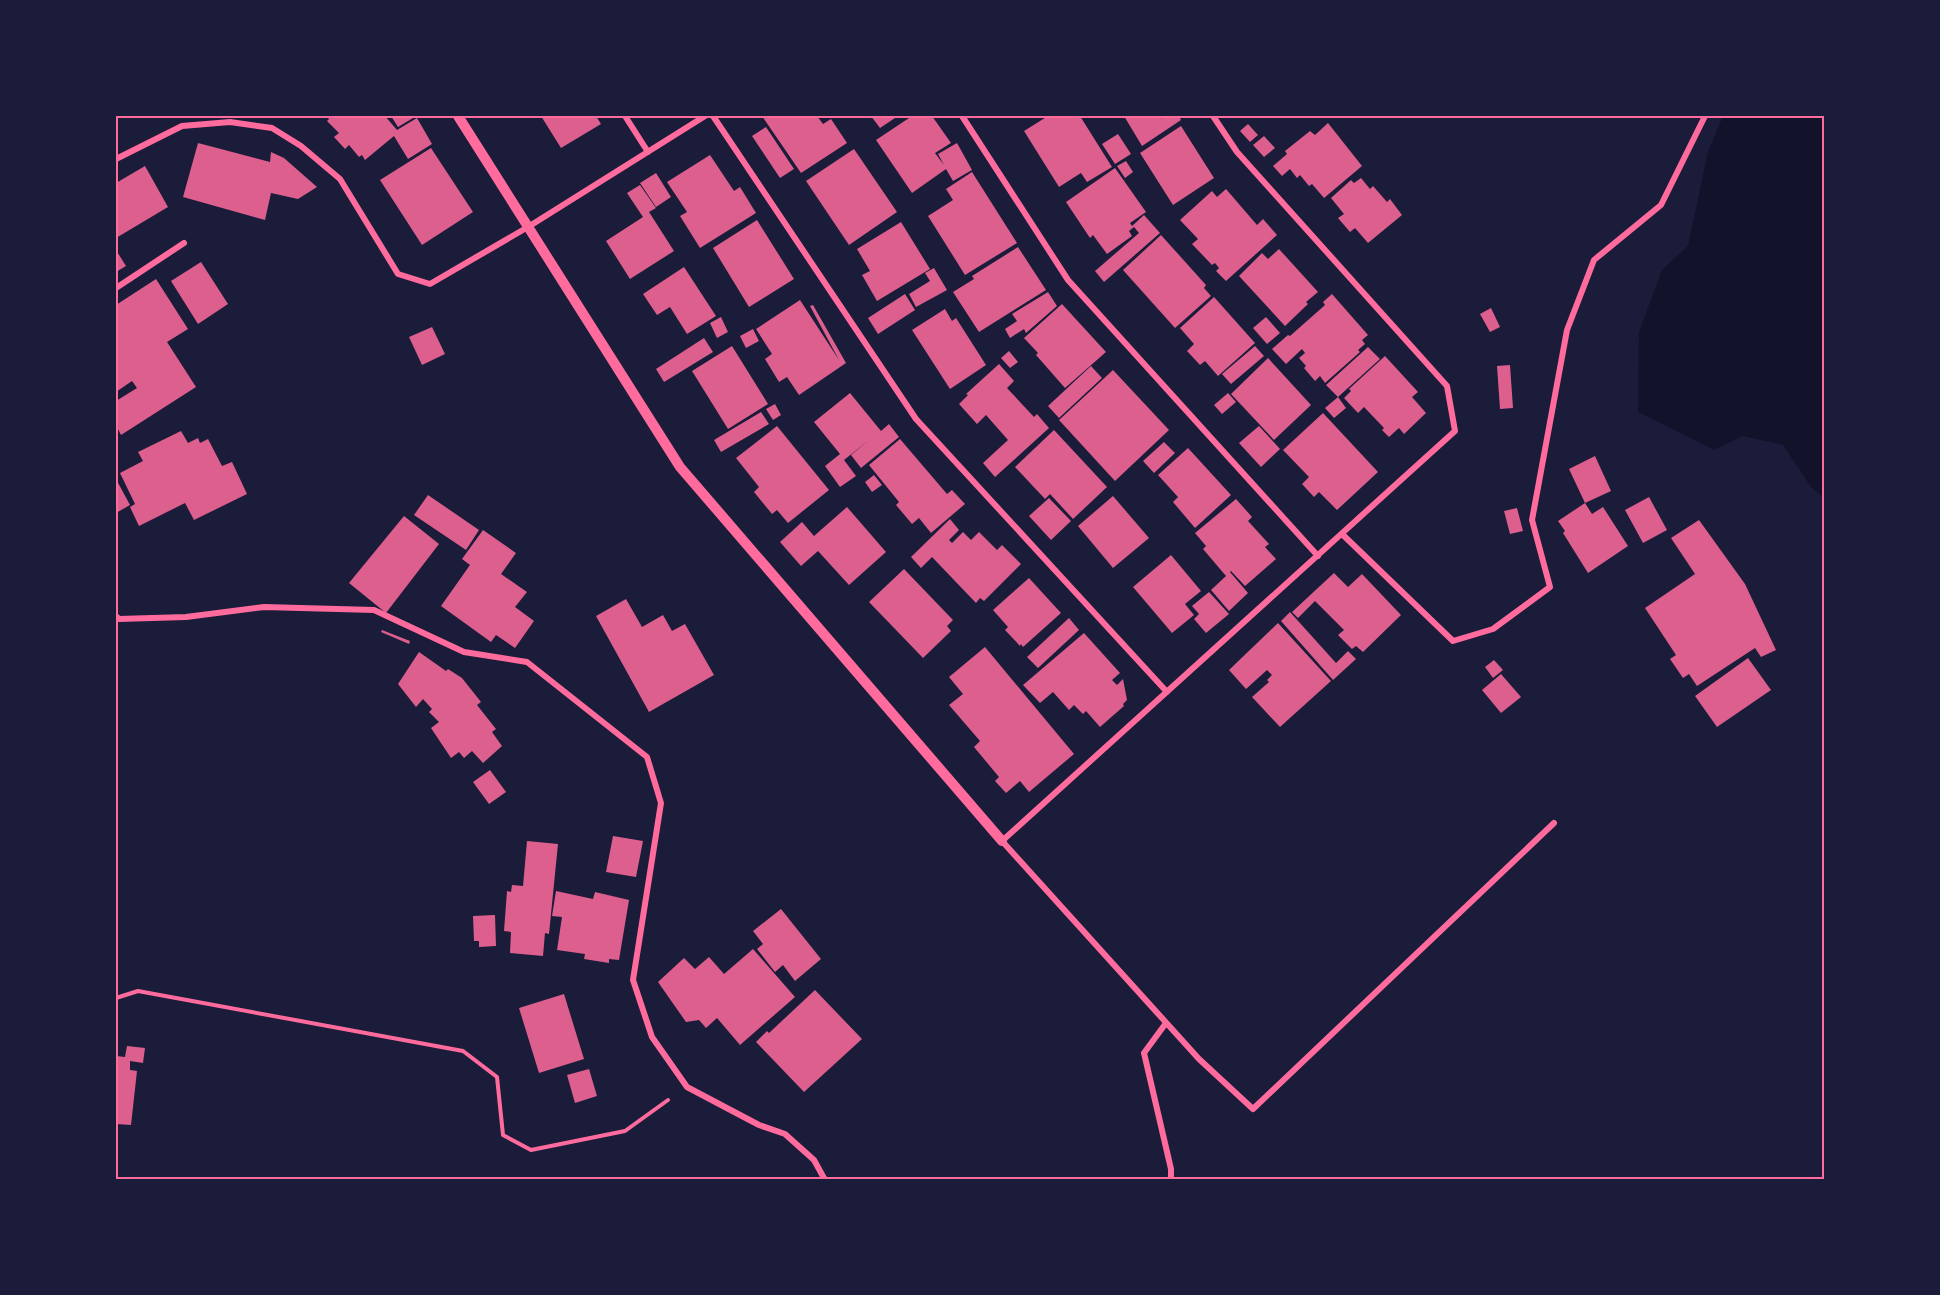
<svg xmlns="http://www.w3.org/2000/svg" width="1940" height="1295" viewBox="0 0 1940 1295" font-family="Roboto,sans-serif">
	<style>
		.water { fill: #12122b }
		.building { fill: #dd5f8e }
		.lines { fill: none; stroke-linecap: round; stroke-linejoin: round }
		.path { stroke: #ff6b9d; stroke-width: 4 }
		.minor { stroke: #ff6b9d; stroke-width: 6 }
		.tertiary { stroke: #ff6b9d; stroke-width: 10 }
		.neatline { fill: none; stroke: #ff6b9d; stroke-width: 2 }
	</style>
	<rect width="100%" height="100%" fill="#1b1b3a"/>
	<path class="water" d="M1723,116H1824V498L1811,487L1783,445L1743,436L1714,450L1638,412L1639,332L1662,270L1688,246L1708,152Z"/>
	<path class="building" d="M327,116H385L397,130L417,118L432,144L408,159L394,136L365,160L362,155L359,157L349,145L345,149L334,137L339,133L327,121L329,119Z
		M391,116H412L413,118L398,127Z
		M541,116H596L601,124L561,148Z
		M762,116H817L823,124L831,119L847,143L801,173Z
		M871,116H898L880,128Z
		M912,116H932L951,143L935,153L944,165L938,154L957,143L972,170L953,181L946,169L912,193L876,140Z
		M1048,116H1080L1112,167L1087,182L1081,173L1059,187L1024,131Z
		M1124,116H1164L1160,119L1165,116H1179L1181,120L1142,146Z
		M1328,123L1362,166L1324,198L1312,184L1309,186L1300,175L1297,178L1290,169L1282,176L1273,166L1287,154L1285,151L1310,131L1315,135Z
		M1248,124L1258,135L1250,142L1240,131Z
		M1181,126L1214,178L1173,205L1140,153Z
		M766,127L794,169L780,178L752,136Z
		M1118,134L1131,154L1115,164L1102,144Z
		M1264,136L1275,148L1264,157L1253,145Z
		M198,143L270,162L271,152L284,158L317,187L298,199L271,193L265,220L183,197Z
		M431,148L473,212L422,245L380,180Z
		M854,149L897,212L849,245L806,181Z
		M710,155L734,191L740,187L756,213L700,248L680,216L687,212L667,182Z
		M1126,161L1133,172L1125,178L1117,166Z
		M145,166L168,207L116,238V183Z
		M1115,168L1146,212L1130,223L1132,226L1144,215L1160,233L1104,282L1095,271L1139,233L1134,227L1129,231L1132,236L1107,254L1093,235L1090,238L1066,202Z
		M972,172L1017,243L965,275L928,216L953,200L946,189Z
		M656,173L671,197L656,207L640,183Z
		M1361,178L1370,189L1373,186L1387,202L1390,199L1402,215L1368,243L1355,228L1350,232L1338,218L1344,214L1331,198L1351,180L1354,183Z
		M640,185L656,208L649,212L674,251L630,279L606,241L643,217L627,193Z
		M1226,189L1257,225L1263,219L1277,235L1226,281L1216,271L1219,268L1215,263L1212,265L1192,244L1198,239L1180,220L1212,191L1217,197Z
		M757,220L794,279L749,307L713,248Z
		M901,222L930,269L877,301L862,275L870,271L857,249Z
		M1161,235L1206,285L1204,288L1211,296L1175,328L1123,270Z
		M1018,247L1046,290L979,332L953,292L974,279L972,276Z
		M1279,249L1318,292L1306,302L1308,304L1285,326L1239,276L1262,253L1268,259Z
		M116,250L126,266L116,272Z
		M201,262L228,304L198,324L171,281Z
		M684,267L716,316L687,334L670,307L657,315L643,294Z
		M934,268L947,290L916,307L909,294L930,281L925,273Z
		M156,279L188,329L167,342L196,387L121,435L116,425V401L137,388L132,381L116,392V305Z
		M1048,292L1057,306L1026,333L1024,329L1010,338L1005,329L1017,321L1012,314Z
		M905,294L915,310L878,334L868,318Z
		M1332,294L1368,335L1362,340L1365,344L1358,350L1360,352L1325,383L1320,376L1315,381L1304,368L1306,366L1299,358L1305,353L1302,349L1286,364L1272,349L1288,335L1290,336L1325,305L1323,302Z
		M1214,297L1255,343L1218,376L1205,361L1200,365L1187,351L1194,344L1180,328Z
		M800,300L839,360L810,306L813,305L846,363L799,395L787,377L779,382L765,359L772,354L756,329Z
		M1062,304L1106,352L1065,388L1036,355L1038,353L1024,338Z
		M1491,308L1500,327L1490,332L1480,314Z
		M945,309L952,321L956,318L986,365L950,389L912,330Z
		M721,317L728,332L717,338L710,323Z
		M1266,317L1280,333L1267,344L1253,328Z
		M432,327L445,354L422,365L409,337Z
		M753,329L759,341L746,348L740,336Z
		M704,338L713,352L664,382L656,369Z
		M732,346L768,404L728,429L692,371Z
		M1255,346L1264,356L1231,384L1222,374Z
		M1368,347L1380,359L1338,397L1326,385Z
		M1009,351L1018,362L1010,368L1001,358Z
		M1385,356L1418,392L1412,397L1426,413L1404,434L1399,428L1389,437L1382,430L1384,428L1364,407L1358,413L1344,398L1351,391L1349,389Z
		M1268,358L1311,405L1274,440L1231,394Z
		M999,364L1014,381L1007,388L1034,417L1037,414L1049,428L995,477L983,463L1008,440L986,415L977,424L959,404L968,395L966,394Z
		M1510,365L1513,408L1500,409L1497,366Z
		M1091,366L1102,378L1059,418L1048,406Z
		M1113,370L1169,430L1115,481L1059,420Z
		M850,393L881,431L889,424L899,437L861,468L851,455L869,440L844,460L856,476L840,487L825,466L840,454L814,422Z
		M1228,393L1236,402L1222,414L1214,405Z
		M1338,397L1346,408L1334,418L1325,408Z
		M775,404L781,415L773,420L766,409Z
		M761,412L769,424L721,452L714,440Z
		M1323,413L1378,472L1337,510L1319,492L1314,497L1302,484L1309,477L1283,450Z
		M777,426L829,490L788,523L777,510L772,514L754,492L759,487L736,458Z
		M1259,426L1280,449L1261,467L1239,443Z
		M1054,430L1107,487L1073,519L1050,494L1045,499L1015,467Z
		M181,431L188,443L198,438L200,443L208,439L222,466L232,462L247,494L194,520L185,503L139,526L130,507L135,504L120,473L143,461L138,452Z
		M900,439L947,494L952,490L965,504L931,533L919,518L912,524L896,505L899,502L869,465Z
		M1164,442L1175,453L1154,473L1143,461Z
		M1188,448L1231,495L1195,528L1173,502L1178,497L1158,475Z
		M1595,456L1611,491L1585,503L1592,514L1603,507L1628,546L1588,573L1563,533L1565,531L1558,521L1585,503L1569,469Z
		M874,475L882,485L872,492L865,482Z
		M116,479L130,505L116,513Z
		M428,495L479,530L466,550L414,515Z
		M1113,496L1149,538L1113,568L1078,526Z
		M1649,497L1667,530L1643,543L1625,510Z
		M1049,498L1071,521L1051,540L1029,516Z
		M1236,499L1252,517L1248,521L1269,544L1265,547L1276,559L1245,586L1231,571L1230,572L1248,593L1229,611L1211,590L1226,576L1203,549L1206,546L1195,533Z
		M847,507L886,552L849,585L818,551L801,566L780,542L802,522L814,536Z
		M1517,508L1523,531L1510,534L1504,511Z
		M404,516L439,544L386,613L349,583Z
		M950,519L959,530L949,540L952,543L963,532L971,540L979,532L997,550L1002,545L1021,564L984,601L980,598L976,603L932,557L921,568L911,557Z
		M1699,520L1745,584L1776,650L1761,657L1755,648L1697,686L1689,674L1683,678L1670,659L1676,655L1645,608L1695,574L1671,538Z
		M483,530L516,553L501,574L527,592L515,607L534,621L515,648L496,635L491,642L441,606L470,565L462,559Z
		M1171,555L1201,591L1185,604L1194,615L1172,633L1133,587Z
		M904,569L953,620L947,626L951,631L923,658L869,602Z
		M1334,573L1348,587L1362,574L1401,615L1363,652L1356,646L1352,649L1338,635L1344,630L1315,601L1298,618L1292,612Z
		M1029,578L1061,613L1023,647L1021,644L1020,646L1005,630L1008,627L993,610Z
		M1209,592L1229,614L1206,633L1194,619L1199,614L1192,606Z
		M626,599L642,627L663,615L672,631L685,624L714,675L649,712L596,616Z
		M1290,612L1336,663L1348,651L1356,659L1333,680L1281,621Z
		M1069,618L1079,630L1038,668L1027,657Z
		M1278,623L1331,681L1280,727L1252,697L1269,682L1267,680L1272,675L1267,670L1246,689L1229,670Z
		M382,630L410,641L409,644L381,632Z
		M1084,633L1120,673L1112,680L1117,685L1123,679L1127,700L1123,704L1124,706L1100,727L1086,711L1083,714L1074,705L1069,710L1053,692L1040,703L1023,685Z
		M985,647L1074,754L1029,792L1020,781L1006,793L995,781L999,777L974,747L980,741L949,705L963,694L949,677Z
		M419,652L446,671L448,669L462,678L481,702L477,705L496,729L492,732L502,746L483,763L472,751L464,758L459,752L451,758L431,728L439,722L429,712L432,709L423,699L416,707L398,684Z
		M1748,658L1771,690L1717,727L1695,696Z
		M1494,660L1503,670L1493,678L1485,667Z
		M1501,674L1521,697L1501,713L1482,690Z
		M490,770L506,792L489,804L473,782Z
		M613,836L643,841L636,877L606,872Z
		M527,841L558,844L549,934L545,933L543,956L510,953L511,932L504,931L507,891L511,892L512,885L523,886Z
		M556,891L593,899L595,892L629,900L619,960L609,959V963L584,959L585,954L557,950L562,917L552,916Z
		M781,909L821,959L795,981L783,965L775,972L757,949L763,944L753,931Z
		M495,915L496,946L479,947V941H474L473,916Z
		M753,949L795,997L740,1045L717,1018L706,1028L699,1020L686,1022L658,982L684,958L695,969L709,957L724,974Z
		M815,990L862,1039L804,1092L756,1042L767,1031L769,1033Z
		M564,994L584,1059L539,1073L519,1008Z
		M127,1046L145,1048L143,1063L130,1061V1070L137,1071L131,1125L116,1124V1056L125,1057Z
		M589,1069L597,1096L575,1103L567,1075Z"/>
	<g class="lines">
		<path class="path" d="M116,998L138,991L463,1051L497,1077L503,1135L531,1150L625,1131L668,1100"/>
		<path class="minor" d="M625,116L648,152
			M713,116L916,419L1167,692
			M962,116L1068,280L1318,556
			M1213,116L1237,152L1447,386L1455,431L1002,841L1199,1059L1253,1109L1554,823
			M116,159L182,126L230,122L272,128L301,146L340,179L398,274L430,284L528,227L705,116
			M116,288L184,243
			M1342,534L1453,641L1493,629L1550,587L1532,520L1567,330L1594,260L1661,205L1705,116
			M116,616L119,619L186,617L264,607L374,610L464,652L527,662L647,757L661,803L633,980L652,1037L687,1087L759,1125L785,1134L814,1160L825,1180
			M1166,1023L1144,1053L1171,1169V1180"/>
		<path class="tertiary" d="M458,116L680,467L1002,841"/>
	</g>
	<rect width="1940" height="1295" fill="none" stroke="#1b1b3a" stroke-width="234"/>
	<rect x="117" y="117" width="1706" height="1061" class="neatline"/>
</svg>
